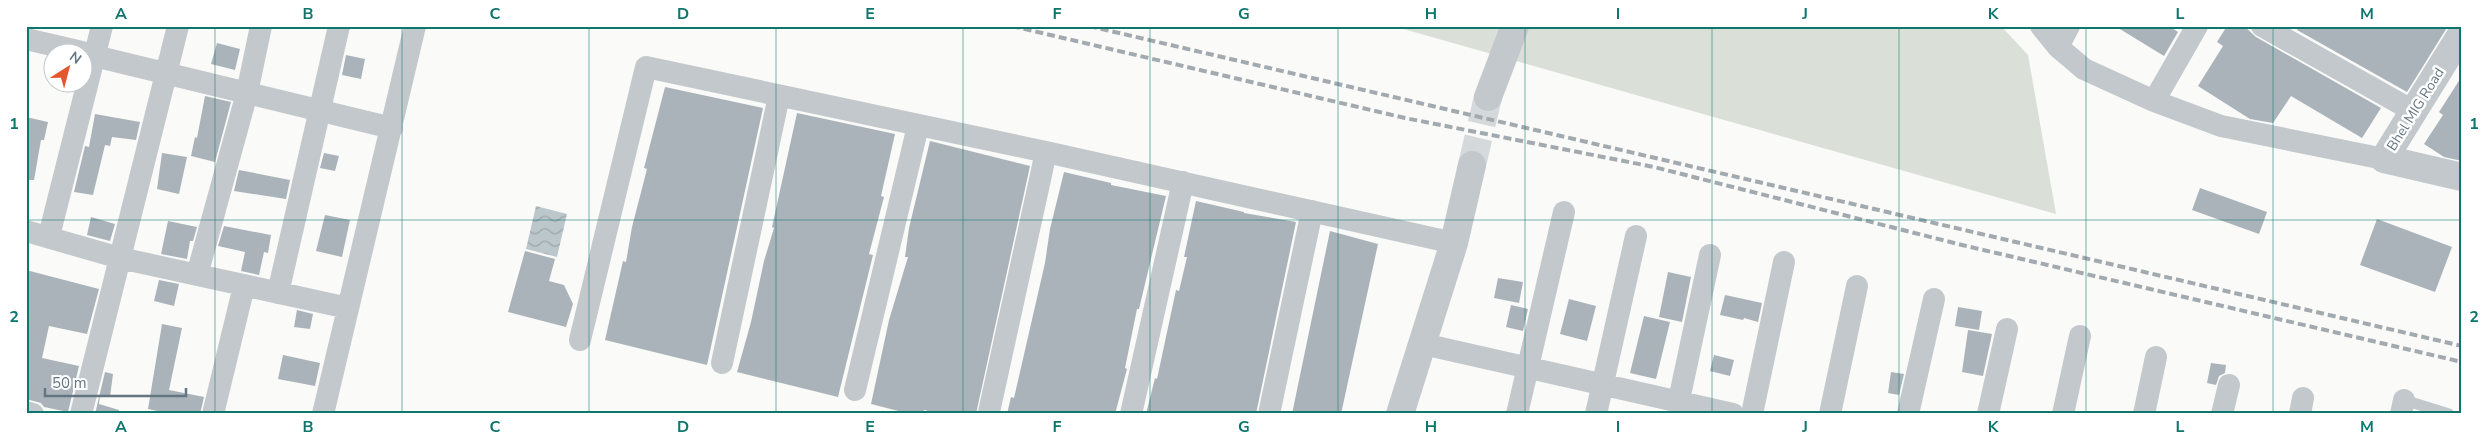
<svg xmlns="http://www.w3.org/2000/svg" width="2488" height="440" viewBox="0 0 2488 440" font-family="'Nunito Sans',sans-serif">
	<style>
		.grass { fill: #dadfd7 }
		.water { fill: url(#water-waves) }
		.building { fill: #aab3b9 }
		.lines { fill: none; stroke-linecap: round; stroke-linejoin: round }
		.tertiary-tunnel { stroke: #d5d9db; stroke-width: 28; stroke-dasharray: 28 14; stroke-linecap: butt }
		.service { stroke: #c3c8cc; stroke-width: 11 }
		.minor { stroke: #c3c8cc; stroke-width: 22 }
		.tertiary { stroke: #c3c8cc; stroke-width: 28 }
		.rail { stroke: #a2aab0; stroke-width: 4; stroke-dasharray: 8 4; stroke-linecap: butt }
		.grid { fill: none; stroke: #0f766e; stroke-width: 1; stroke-opacity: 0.55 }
		.labels { text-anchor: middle; stroke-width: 5; stroke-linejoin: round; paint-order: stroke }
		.street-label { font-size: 14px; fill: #657683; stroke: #fff }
		.neatline { fill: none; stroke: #0f766e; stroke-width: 2 }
		.grid-label { font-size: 16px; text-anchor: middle; font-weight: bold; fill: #0f766e }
	</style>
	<defs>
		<pattern id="water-waves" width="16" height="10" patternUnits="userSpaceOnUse" patternTransform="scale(1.25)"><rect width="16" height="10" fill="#bbc7cb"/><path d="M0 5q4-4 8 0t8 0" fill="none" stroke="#9ca6aa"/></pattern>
	</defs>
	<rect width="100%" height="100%" fill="#fafaf8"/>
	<path class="grass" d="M1393,26H2001L2028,55L2056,214Z"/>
	<path class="water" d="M536,206L567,214L557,257L526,249Z"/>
	<path class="building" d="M2115,26H2169L2178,32L2164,56Z
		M2227,26H2244L2256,37L2381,108L2362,138L2291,96L2273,123L2250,119L2198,86L2223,46L2217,42Z
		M2299,26H2448L2407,92L2297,30Z
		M217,43L240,49L235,70L211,64Z
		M346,55L365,59L361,79L342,75Z
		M2462,76V161L2444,157L2424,144L2443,115L2439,112Z
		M665,87L763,108L707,365L605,340L623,261L626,262L632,227L647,169L644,168Z
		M205,96L231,102L215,162L191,156L195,137L197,138Z
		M797,113L895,134L881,196L884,197L869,254L873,255L838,397L737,372L751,322L764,261L774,228L772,227Z
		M95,114L140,122L136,140L112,137L110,146L105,145L93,195L74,192L85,146L89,147Z
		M26,117L48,122L44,140H41L34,180H26Z
		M930,141L1030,166L976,414H942L924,410L923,414H910L871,404L889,320L908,257H905L909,228Z
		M162,153L187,157L179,194L157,189Z
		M324,153L339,156L335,171L320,168Z
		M239,170L290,180L286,199L234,191Z
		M1064,172L1111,183V185L1166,196L1139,309H1137L1125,368L1127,369L1115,414H1007L1011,397L1014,398L1045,263L1050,229Z
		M2200,188L2267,212L2259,234L2192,210Z
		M1196,201L1244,212V213L1296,222L1256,414H1146L1155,378L1157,379L1176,290L1179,291L1187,257H1184Z
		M325,215L350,220L342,257L316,251Z
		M91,217L115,224L110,241L87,235Z
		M2377,219L2452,247L2435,292L2360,265Z
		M168,221L197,227L193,241H190L187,259L161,254Z
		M224,226L271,235L268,253L264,252L259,275L241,271L245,252L218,246Z
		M1330,231L1378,244L1341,414H1292Z
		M525,251L555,259L549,281L564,285L573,304L566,327L508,312Z
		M26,270L99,289L87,334L49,326L42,358L79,366L68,412L44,407L41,403L26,399Z
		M1668,272L1691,277L1682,322L1659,317Z
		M1498,278L1523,282L1519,303L1494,298Z
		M159,280L179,284L174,306L154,301Z
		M1725,295L1762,303L1758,322L1744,318L1743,320L1720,315Z
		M1569,299L1596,306L1587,341L1560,334Z
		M1511,305L1528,309L1523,331L1506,327Z
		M1958,307L1982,311L1979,330L1955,326Z
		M297,310L313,314L310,329L294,327Z
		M1644,316L1670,322L1656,379L1630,373Z
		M162,324L182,328L169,390L204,397L200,414H171L148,409Z
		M1968,330L1992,334L1983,376L1962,372Z
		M283,355L320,363L315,386L278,379Z
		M1714,355L1734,360L1730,376L1710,371Z
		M2211,363L2226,365L2225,373L2219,376L2216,385L2207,383Z
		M105,372L113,374L110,397L100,396L99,404L119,410V414H95Z
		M1891,372L1904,374L1899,395L1888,393Z"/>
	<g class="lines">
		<path class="tertiary-tunnel" d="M1472,165L1488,97"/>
		<path class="service" d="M2404,400L2449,414"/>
		<path class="minor" d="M2041,26L2058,47L2084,69L2154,101L2221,126L2384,159
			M2262,26L2415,112
			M26,39L82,52
			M2058,47L2069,26
			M82,53L392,128
			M2154,101L2197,26
			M26,231L120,258L348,308
			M49,236L102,26
			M197,275L247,93L261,26
			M278,293L339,26
			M580,340L646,67L1046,152L1454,243
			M1423,344L1733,414
			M722,363L779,96
			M855,390L918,126
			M26,412L33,414
			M989,412L1046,152
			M81,414L178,26
			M213,414L244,286
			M323,414L415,26
			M1131,414L1183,182
			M1269,414L1312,211
			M1517,414L1564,212
			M1596,414L1636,236
			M1676,414L1710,255
			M1752,414L1784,262
			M1830,414L1857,286
			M1908,414L1934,299
			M1988,414L2007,329
			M2063,414L2080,336
			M2144,414L2156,357
			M2222,414L2229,385
			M2300,414L2303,398
			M2401,414L2404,400"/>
		<path class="tertiary" d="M2462,33L2384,159L2462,177
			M1488,97L1515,26
			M1400,414L1454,243L1472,165"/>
		<path class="rail" d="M1012,26L1405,118L1654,167L1962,245L2462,362
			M1089,26L2462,346"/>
	</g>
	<path class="grid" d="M215,26V414M402,26V414M589,26V414M776,26V414M963,26V414M1150,26V414M1338,26V414M1525,26V414M1712,26V414M1899,26V414M2086,26V414M2273,26V414M26,220H2462"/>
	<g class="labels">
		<g class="street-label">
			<text transform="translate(2415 109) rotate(-58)" y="5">Bhel MIG Road</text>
		</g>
	</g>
	<rect width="2488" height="440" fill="none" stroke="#ffffff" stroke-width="55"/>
	<g transform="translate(68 68) rotate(36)"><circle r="24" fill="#ffffff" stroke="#c1c8cd"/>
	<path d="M0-4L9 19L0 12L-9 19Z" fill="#e4572e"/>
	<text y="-8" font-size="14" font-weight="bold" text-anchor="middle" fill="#657683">N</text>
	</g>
	<path d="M45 388v8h141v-8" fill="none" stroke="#657683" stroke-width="2.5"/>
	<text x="52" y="388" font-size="15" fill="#657683" stroke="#ffffff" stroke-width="4" paint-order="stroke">50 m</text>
	<rect x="28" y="28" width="2432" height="384" class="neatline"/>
	<g class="grid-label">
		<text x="121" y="19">A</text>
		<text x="308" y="19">B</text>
		<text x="495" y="19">C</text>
		<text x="683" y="19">D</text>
		<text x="870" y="19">E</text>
		<text x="1057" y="19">F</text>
		<text x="1244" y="19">G</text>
		<text x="1431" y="19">H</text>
		<text x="1618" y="19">I</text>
		<text x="1805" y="19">J</text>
		<text x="1993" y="19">K</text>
		<text x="2180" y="19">L</text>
		<text x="2367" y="19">M</text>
		<text x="14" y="129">1</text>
		<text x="2474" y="129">1</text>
		<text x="14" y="322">2</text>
		<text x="2474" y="322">2</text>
		<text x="121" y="432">A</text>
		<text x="308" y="432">B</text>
		<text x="495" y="432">C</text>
		<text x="683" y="432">D</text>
		<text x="870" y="432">E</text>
		<text x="1057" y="432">F</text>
		<text x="1244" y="432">G</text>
		<text x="1431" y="432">H</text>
		<text x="1618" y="432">I</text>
		<text x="1805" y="432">J</text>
		<text x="1993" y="432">K</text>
		<text x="2180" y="432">L</text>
		<text x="2367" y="432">M</text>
	</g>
</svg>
